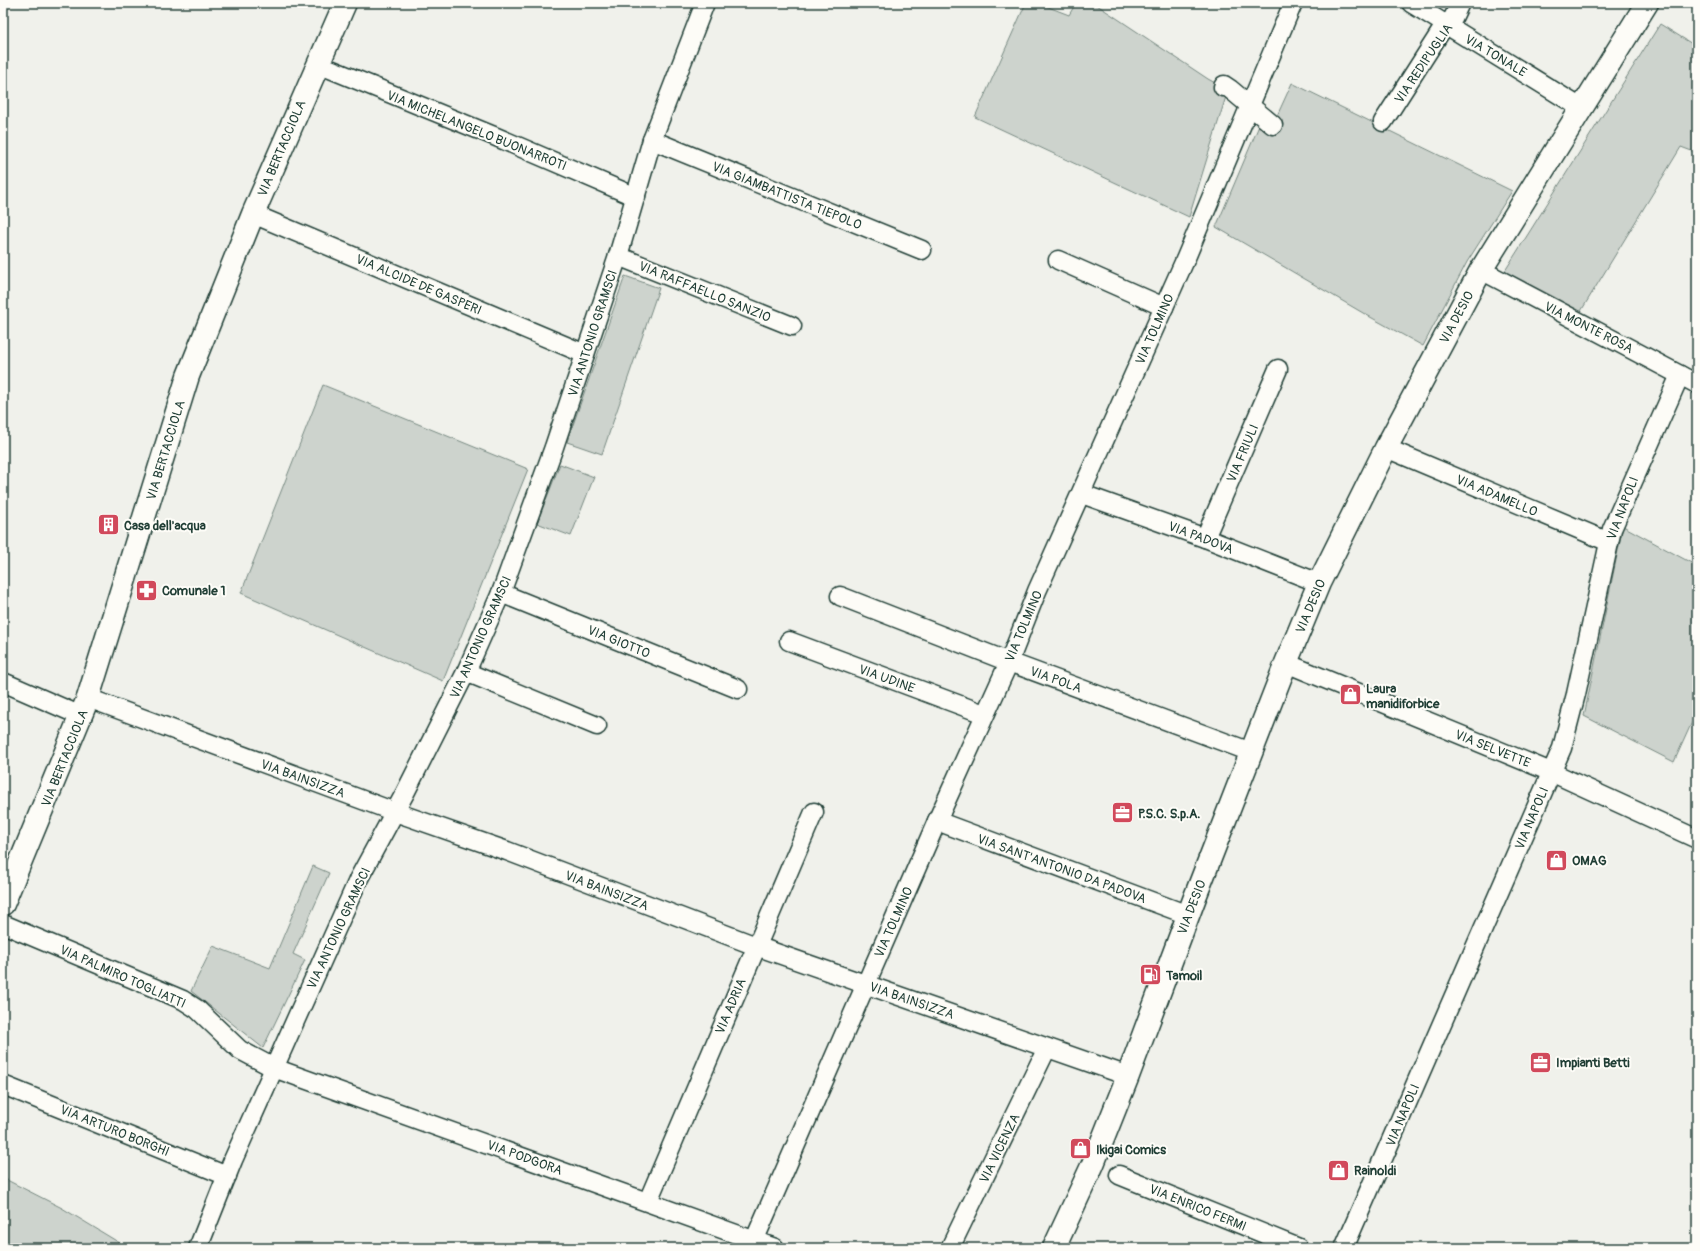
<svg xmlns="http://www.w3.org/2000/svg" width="1700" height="1251" font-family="Pangolin,sans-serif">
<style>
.green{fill:#cdd3cd;stroke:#768880}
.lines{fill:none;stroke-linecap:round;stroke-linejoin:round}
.street-casing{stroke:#1f3d34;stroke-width:21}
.secondary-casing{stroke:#1f3d34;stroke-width:25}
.street{stroke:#fdfcf7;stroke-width:18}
.secondary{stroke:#fdfcf7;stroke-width:22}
.labels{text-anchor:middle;stroke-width:4;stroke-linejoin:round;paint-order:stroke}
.street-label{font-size:13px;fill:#1f3d34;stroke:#fdfcf7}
.poi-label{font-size:13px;font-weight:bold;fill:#1f3d34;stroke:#fdfcf7;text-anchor:start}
</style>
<rect width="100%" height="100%" fill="#f0f1eb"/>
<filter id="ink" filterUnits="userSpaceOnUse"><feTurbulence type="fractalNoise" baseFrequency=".025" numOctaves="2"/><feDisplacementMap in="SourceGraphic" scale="8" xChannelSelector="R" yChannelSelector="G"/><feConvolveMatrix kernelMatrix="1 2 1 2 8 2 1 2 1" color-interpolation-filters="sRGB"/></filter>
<g filter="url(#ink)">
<g class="green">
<path d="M1026,3H1038L1069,15L1076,3H1094L1208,79L1228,90L1189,217L975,117Z"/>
<path d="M1660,24L1697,47V153L1681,147L1578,316L1503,274Z"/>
<path d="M1292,83L1512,191L1467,262L1423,346L1363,313L1216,227L1261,121L1271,129Z"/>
<path d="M625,276L659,288L602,454L567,442Z"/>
<path d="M323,385L528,469L443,681L241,593Z"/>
<path d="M560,464L594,477L571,536L537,523Z"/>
<path d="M1623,526L1697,566V711L1674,762L1584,716Z"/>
<path d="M313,866L329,873L293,954L305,960L263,1048L191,991L213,946L270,968Z"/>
<path d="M3,1178L62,1208L128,1248H7L3,1246Z"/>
</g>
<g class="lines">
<defs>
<g id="street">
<path d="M1411,3L1581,108"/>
<path d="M318,64L494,136L636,197"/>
<path d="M1223,87L1224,85L1230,89L1273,125"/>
<path d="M1383,122L1445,25L1453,18L1460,3"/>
<path d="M652,140L922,250"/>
<path d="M253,214L585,354"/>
<path d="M618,256L792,326"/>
<path d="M1058,260L1164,307"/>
<path d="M1481,270L1697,384"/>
<path d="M1386,448L1609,542"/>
<path d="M1082,494L1205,538L1319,583"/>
<path d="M1205,538L1278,369"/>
<path d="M501,593L738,689"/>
<path d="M840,596L1009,662L1251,752"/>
<path d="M789,641L984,714"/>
<path d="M1286,663L1551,772L1697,839"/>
<path d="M466,672L597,726"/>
<path d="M3,682L81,716"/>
<path d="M88,698L395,812L507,851L756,946L1128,1076"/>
<path d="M937,821L1188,915"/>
<path d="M3,924L183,1000L197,1009L240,1050L274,1068L775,1248"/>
<path d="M3,1085L227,1176"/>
<path d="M1119,1175L1299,1248"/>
<path d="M648,1201L814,812"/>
<path d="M198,1248L233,1160L359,878L405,793L466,672L501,593L554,447L618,256L652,140L705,3"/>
<path d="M751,1248L937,821L1009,662L1037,591L1185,260L1293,3"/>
<path d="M950,1248L1047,1048"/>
<path d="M1344,1248L1562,748L1576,694L1612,529L1680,375"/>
</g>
<g id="secondary">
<path d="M3,904L88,698L188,376L253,214L345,3"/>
<path d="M1054,1248L1093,1164L1128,1076L1195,897L1286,663L1319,583L1386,448L1481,270L1647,3"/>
</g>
</defs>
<use href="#street" class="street-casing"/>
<use href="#secondary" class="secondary-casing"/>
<use href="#street" class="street"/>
<use href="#secondary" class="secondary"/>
</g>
</g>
<defs>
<symbol id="building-square" viewBox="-11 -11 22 22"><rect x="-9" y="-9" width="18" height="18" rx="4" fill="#d1495b" stroke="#fdfcf7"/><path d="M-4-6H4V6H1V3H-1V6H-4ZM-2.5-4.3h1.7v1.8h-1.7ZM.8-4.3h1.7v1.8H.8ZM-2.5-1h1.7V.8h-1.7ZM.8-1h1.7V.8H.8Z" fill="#fff"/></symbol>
<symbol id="pharmacy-square" viewBox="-11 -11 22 22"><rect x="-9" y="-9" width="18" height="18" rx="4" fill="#d1495b" stroke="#fdfcf7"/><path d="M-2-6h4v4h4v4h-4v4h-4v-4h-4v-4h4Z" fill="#fff"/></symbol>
<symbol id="shop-square" viewBox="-11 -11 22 22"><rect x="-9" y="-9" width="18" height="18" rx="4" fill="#d1495b" stroke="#fdfcf7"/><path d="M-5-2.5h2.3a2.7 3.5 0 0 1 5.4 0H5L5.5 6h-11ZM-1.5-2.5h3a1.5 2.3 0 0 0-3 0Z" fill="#fff"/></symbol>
<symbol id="office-square" viewBox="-11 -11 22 22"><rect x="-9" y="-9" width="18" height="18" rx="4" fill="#d1495b" stroke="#fdfcf7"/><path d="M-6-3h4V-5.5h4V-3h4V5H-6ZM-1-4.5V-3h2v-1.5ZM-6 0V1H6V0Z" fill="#fff"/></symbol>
<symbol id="fuel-square" viewBox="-11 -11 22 22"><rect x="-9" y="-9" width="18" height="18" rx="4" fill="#d1495b" stroke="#fdfcf7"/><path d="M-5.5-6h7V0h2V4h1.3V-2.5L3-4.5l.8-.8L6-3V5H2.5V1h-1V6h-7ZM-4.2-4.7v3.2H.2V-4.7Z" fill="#fff"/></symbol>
</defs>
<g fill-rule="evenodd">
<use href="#building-square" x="96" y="512" width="25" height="25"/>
<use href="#pharmacy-square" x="134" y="578" width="25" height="25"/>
<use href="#shop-square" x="1338" y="682" width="25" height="25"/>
<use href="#office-square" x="1110" y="800" width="25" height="25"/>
<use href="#shop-square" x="1544" y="848" width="25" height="25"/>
<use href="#fuel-square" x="1138" y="962" width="25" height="25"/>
<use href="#office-square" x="1528" y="1050" width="25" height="25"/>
<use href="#shop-square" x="1068" y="1136" width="25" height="25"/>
<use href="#shop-square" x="1326" y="1158" width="25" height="25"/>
</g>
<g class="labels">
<g class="street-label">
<text transform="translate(1496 55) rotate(31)" y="5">VIA TONALE</text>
<text transform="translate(1423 63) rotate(-56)" y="5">VIA REDIPUGLIA</text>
<text transform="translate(477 130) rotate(22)" y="5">VIA MICHELANGELO BUONARROTI</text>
<text transform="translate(281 148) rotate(-67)" y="5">VIA BERTACCIOLA</text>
<text transform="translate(787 195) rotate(22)" y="5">VIA GIAMBATTISTA TIEPOLO</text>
<text transform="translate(419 284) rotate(23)" y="5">VIA ALCIDE DE GASPERI</text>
<text transform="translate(705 291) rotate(22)" y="5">VIA RAFFAELLO SANZIO</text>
<text transform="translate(1456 317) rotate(-62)" y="5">VIA DESIO</text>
<text transform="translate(1589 327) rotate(27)" y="5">VIA MONTE ROSA</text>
<text transform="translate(1154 329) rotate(-66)" y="5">VIA TOLMINO</text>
<text transform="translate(592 333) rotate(-72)" y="5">VIA ANTONIO GRAMSCI</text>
<text transform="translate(165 450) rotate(-73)" y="5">VIA BERTACCIOLA</text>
<text transform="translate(1242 453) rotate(-67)" y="5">VIA FRIULI</text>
<text transform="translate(1497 495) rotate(23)" y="5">VIA ADAMELLO</text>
<text transform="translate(1622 508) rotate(-69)" y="5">VIA NAPOLI</text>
<text transform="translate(1201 537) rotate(21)" y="5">VIA PADOVA</text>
<text transform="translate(1310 606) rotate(-67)" y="5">VIA DESIO</text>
<text transform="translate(1023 626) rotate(-67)" y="5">VIA TOLMINO</text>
<text transform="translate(480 637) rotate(-66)" y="5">VIA ANTONIO GRAMSCI</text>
<text transform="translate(619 641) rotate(22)" y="5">VIA GIOTTO</text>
<text transform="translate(887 678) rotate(20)" y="5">VIA UDINE</text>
<text transform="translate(1056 679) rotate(20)" y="5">VIA POLA</text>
<text transform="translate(1493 748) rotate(22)" y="5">VIA SELVETTE</text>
<text transform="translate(64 758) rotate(-68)" y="5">VIA BERTACCIOLA</text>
<text transform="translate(303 778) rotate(20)" y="5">VIA BAINSIZZA</text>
<text transform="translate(1531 818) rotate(-67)" y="5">VIA NAPOLI</text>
<text transform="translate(1062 868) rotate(20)" y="5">VIA SANT'ANTONIO DA PADOVA</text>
<text transform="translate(607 890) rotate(21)" y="5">VIA BAINSIZZA</text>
<text transform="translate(1191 907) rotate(-69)" y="5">VIA DESIO</text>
<text transform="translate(893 922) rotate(-66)" y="5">VIA TOLMINO</text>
<text transform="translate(338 928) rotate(-65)" y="5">VIA ANTONIO GRAMSCI</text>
<text transform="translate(123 976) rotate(24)" y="5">VIA PALMIRO TOGLIATTI</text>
<text transform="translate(912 1000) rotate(19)" y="5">VIA BAINSIZZA</text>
<text transform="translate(730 1006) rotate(-67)" y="5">VIA ADRIA</text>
<text transform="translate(1402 1115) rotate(-67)" y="5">VIA NAPOLI</text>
<text transform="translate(115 1130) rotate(22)" y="5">VIA ARTURO BORGHI</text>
<text transform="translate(999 1148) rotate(-64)" y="5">VIA VICENZA</text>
<text transform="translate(525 1157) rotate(20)" y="5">VIA PODGORA</text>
<text transform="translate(1198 1207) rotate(22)" y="5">VIA ENRICO FERMI</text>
</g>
<g class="poi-label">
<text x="124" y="530">Casa dell'acqua</text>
<text x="162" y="595">Comunale 1</text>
<text x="1366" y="693">Laura<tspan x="1366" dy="15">manidiforbice</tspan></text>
<text x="1138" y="818">P.S.C. S.p.A.</text>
<text x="1572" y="865">OMAG</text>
<text x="1166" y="980">Tamoil</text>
<text x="1556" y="1067">Impianti Betti</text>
<text x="1096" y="1154">Ikigai Comics</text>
<text x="1354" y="1175">Rainoldi</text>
</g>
</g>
<rect width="1700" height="1251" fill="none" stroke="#fdfcf7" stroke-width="16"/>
<rect x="8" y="8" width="1684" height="1235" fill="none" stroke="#1f3d34" stroke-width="1.5" filter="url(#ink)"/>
</svg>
